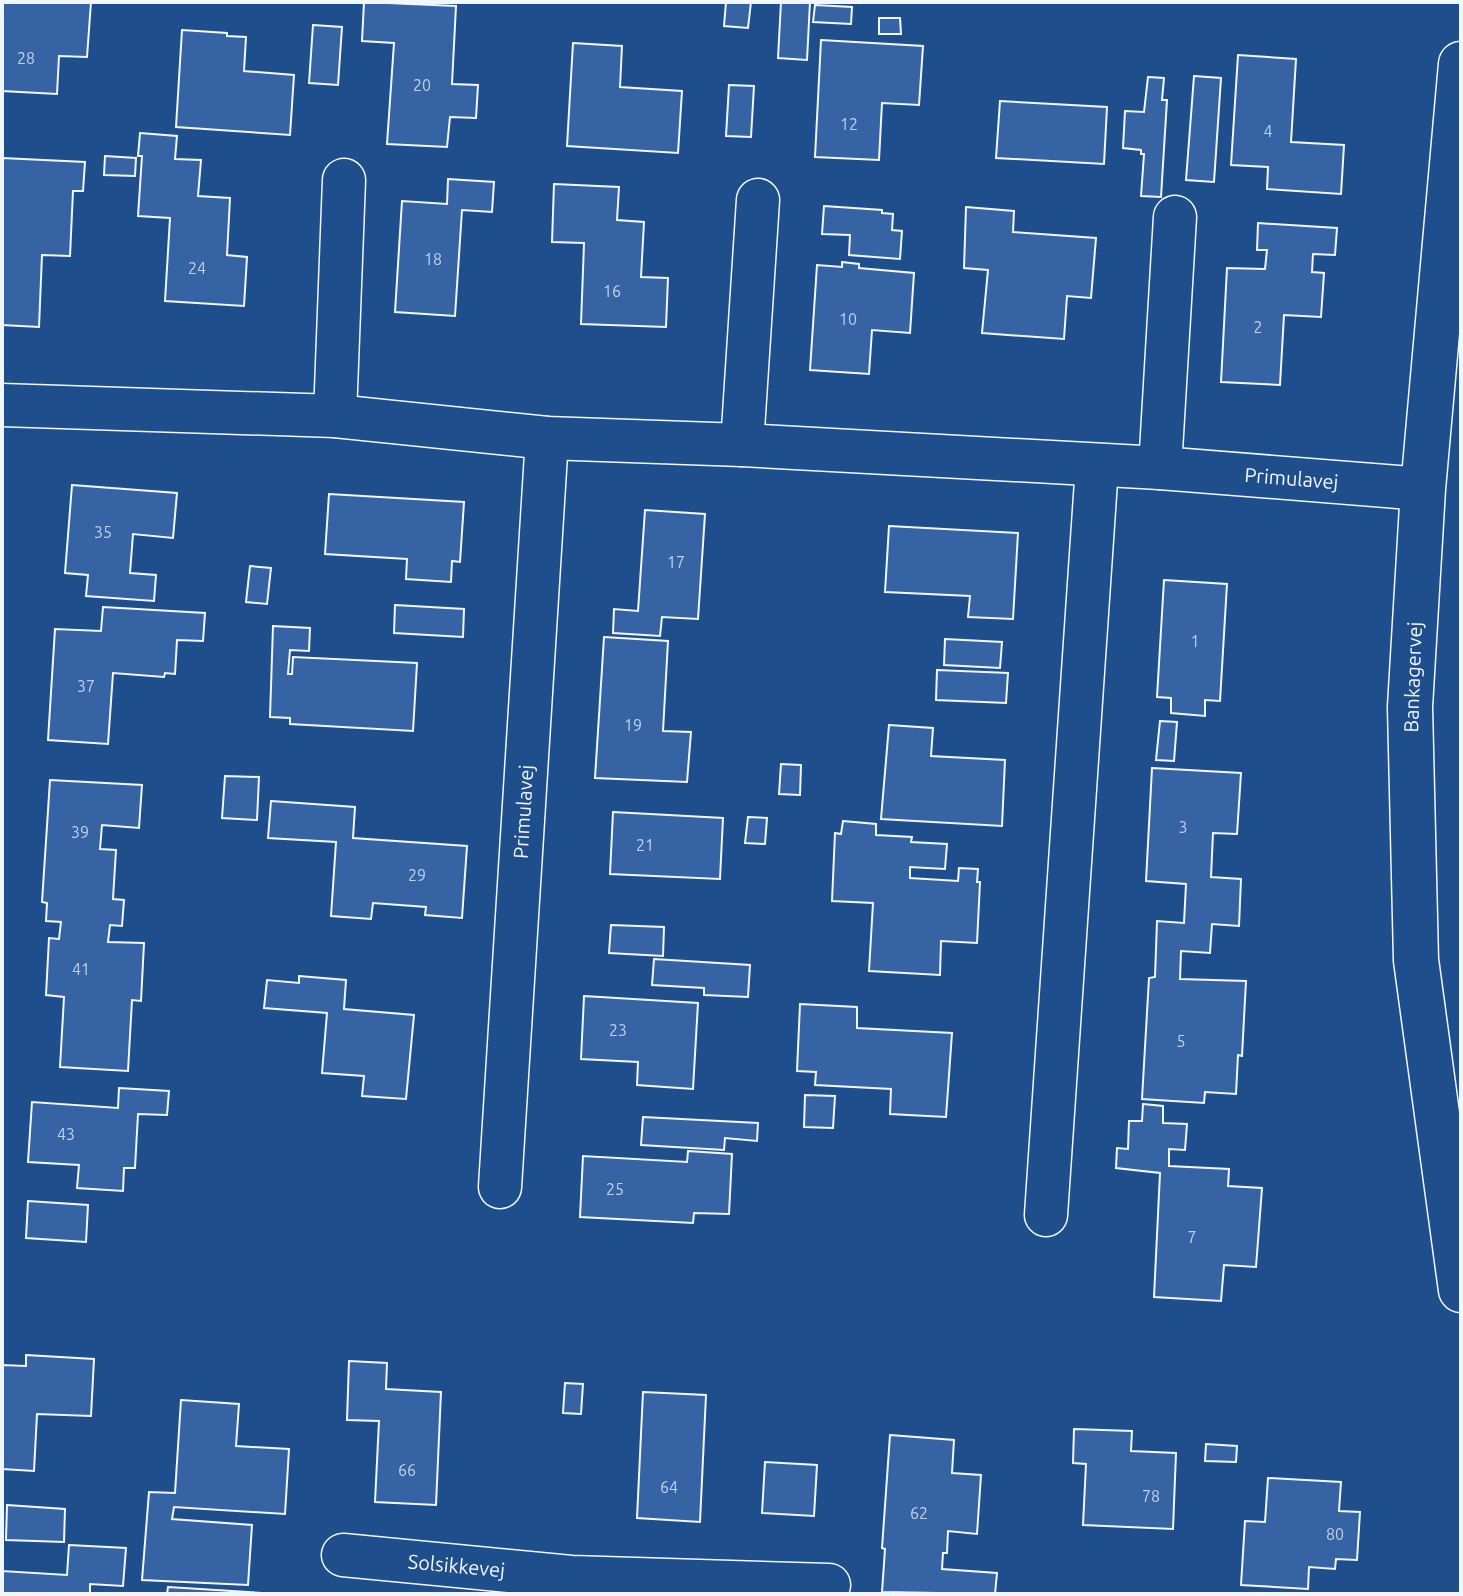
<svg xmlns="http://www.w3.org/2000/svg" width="1463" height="1596" font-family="Ubuntu,sans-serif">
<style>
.building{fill:#3563a3;stroke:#f2f6ff;stroke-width:2}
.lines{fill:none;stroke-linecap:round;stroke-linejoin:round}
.minor-casing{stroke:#f2f6ff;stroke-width:45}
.tertiary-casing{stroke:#f2f6ff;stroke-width:47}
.minor{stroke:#1f4e8c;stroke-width:42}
.tertiary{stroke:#1f4e8c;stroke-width:44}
.labels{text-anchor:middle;stroke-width:6;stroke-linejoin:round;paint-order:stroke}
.number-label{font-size:16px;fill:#c3d1e8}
.street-label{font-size:20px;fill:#f2f6ff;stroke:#1f4e8c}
</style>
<rect width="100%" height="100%" fill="#1f4e8c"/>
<g class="building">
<path d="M2,2H91L87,57L59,56L57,94L2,91Z"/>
<path d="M364,2L456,6L452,84L478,85L476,118L450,117L447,147L387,144L394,43L362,41Z"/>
<path d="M726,2H751L748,28L724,26Z"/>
<path d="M781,2H810L807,60L778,58Z"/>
<path d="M815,5L852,7L851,24L813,22Z"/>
<path d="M879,18H900L901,34H879Z"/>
<path d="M313,25L342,27L338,85L309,83Z"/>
<path d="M182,30L227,33V36L246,37L244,71L294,75L290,135L176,127Z"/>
<path d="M821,40L923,46L919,105L882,103L879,160L815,157Z"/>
<path d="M573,43L622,46L620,87L682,91L678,153L567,146Z"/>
<path d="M1238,55L1296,59L1291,142L1344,145L1341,194L1267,189L1268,167L1231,165Z"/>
<path d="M1194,76L1221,78L1214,182L1186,180Z"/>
<path d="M1148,77L1164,78L1162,100H1167L1161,197L1141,196L1144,154H1141V150L1123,148L1125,111L1144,112Z"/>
<path d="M729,85L754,86L751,137L726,136Z"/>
<path d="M1000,101L1107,107L1104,164L996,158Z"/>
<path d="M140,133L177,136L175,159L201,160L198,196L230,198L227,255L247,257L244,306L165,301L170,218L138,216L142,156H138Z"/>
<path d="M105,156L136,158L135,176L104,175Z"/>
<path d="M2,158L85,162L83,191H73L70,256L42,255L39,327L2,325Z"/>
<path d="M448,179L494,182L492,212L462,210L455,316L395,312L402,201L447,204Z"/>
<path d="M554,184L619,187L617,220L644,222L641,277L668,278L666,327L581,324L584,243L552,242Z"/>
<path d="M824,206L882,210V213L893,214L892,230L902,231L900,259L849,255L850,235L822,234Z"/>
<path d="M966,207L1014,211L1013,232L1096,238L1091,298L1067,296L1064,339L982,333L988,270L964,268Z"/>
<path d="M1258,223L1337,228L1335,255L1313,254L1312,272L1324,273L1321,317L1284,315L1280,385L1221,382L1227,268L1265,269L1267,250H1257Z"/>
<path d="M842,262L859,264V268L914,273L910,333L872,330L869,374L810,370L817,265L842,267Z"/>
<path d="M72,485L177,493L173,538L133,534L130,573L156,575L154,601L86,596L88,575L65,573Z"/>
<path d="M329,494L464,502L460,562L452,561L451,582L406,579L407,559L325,554Z"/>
<path d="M645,510L705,514L698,619L662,617L660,636L613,633L614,609L638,611Z"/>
<path d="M889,526L1018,533L1013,619L968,617L970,596L885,592Z"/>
<path d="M250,566L271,568L267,604L246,602Z"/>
<path d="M1164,580L1227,584L1220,701L1205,700V716L1171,713V698L1157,697Z"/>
<path d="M395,605L464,609L463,637L394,633Z"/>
<path d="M103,607L205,613L203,641L177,640L175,674L165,673L164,677L113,673L108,744L48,740L55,629L101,631Z"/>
<path d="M273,626L310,628L309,651L290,650L288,674H292L293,657L417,663L413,731L290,724V718L270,717Z"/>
<path d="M604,637L668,641L663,731L691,732L687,782L595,778Z"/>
<path d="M945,639L1002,642L1000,668L944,665Z"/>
<path d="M937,670L1008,673L1006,703L936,700Z"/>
<path d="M1160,721L1177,722L1174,761L1156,760Z"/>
<path d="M889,725L933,728L931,756L1005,760L1002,826L881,819Z"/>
<path d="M781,764L801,765L800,795L779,794Z"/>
<path d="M1152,768L1241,773L1237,834L1213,833L1211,877L1241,879L1239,926L1212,924L1210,953L1181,951L1180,979L1246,981L1242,1056L1238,1055L1236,1094L1205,1092L1204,1103L1142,1099L1149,978L1155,977L1157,921L1184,923L1186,884L1146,881Z"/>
<path d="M225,776L259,777L257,820L222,818Z"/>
<path d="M50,780L142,785L139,828L102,825L100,849L116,850L113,899L124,900L122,926L110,925L108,942L144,943L141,1001L132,1000L128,1071L60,1067L64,997L46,995L49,938L59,939L61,922L46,921L47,903L42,902Z"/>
<path d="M271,801L355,807L353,838L467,846L462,918L425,915L426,907L373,903L371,919L331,916L336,842L268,838Z"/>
<path d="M613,812L723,818L720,879L610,874Z"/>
<path d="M748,817L767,818L765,844L745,843Z"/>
<path d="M843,821L876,824V835L912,837L911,842L947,844L945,869L910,867V878L958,881L959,868L978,869L977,882H980L977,943L941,941L940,975L869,971L873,903L832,901L835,833L841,834Z"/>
<path d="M611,925L664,927L663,956L609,953Z"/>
<path d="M654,959L750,965L748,997L704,995V988L652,985Z"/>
<path d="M299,976L346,980L344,1009L414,1015L406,1099L362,1096L364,1076L322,1073L327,1013L264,1008L267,980L299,983Z"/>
<path d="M584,996L698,1003L693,1089L637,1085L638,1062L581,1059Z"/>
<path d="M800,1004L857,1007V1028L952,1033L946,1117L890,1114L891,1089L815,1085L816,1072L797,1071Z"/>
<path d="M119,1088L169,1091L167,1115L138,1114L135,1168H124L123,1191L77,1188L79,1165L28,1162L32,1102L118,1108Z"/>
<path d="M805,1095L835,1096L833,1128L804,1127Z"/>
<path d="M1143,1104L1163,1106V1123L1187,1124L1185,1150L1169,1149V1166L1229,1169L1228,1186L1262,1188L1256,1267L1224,1265L1221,1301L1154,1297L1160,1173L1116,1168L1117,1148L1128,1149L1129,1121H1142Z"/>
<path d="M643,1117L758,1123L757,1141L725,1138L724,1150L641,1145Z"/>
<path d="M688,1151L732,1154L729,1214L694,1213L693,1223L580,1217L583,1156L687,1162Z"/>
<path d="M28,1201L88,1205L86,1242L26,1238Z"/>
<path d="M26,1355L94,1359L91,1416L37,1414L34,1471L2,1469V1365L26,1366Z"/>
<path d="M349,1361L387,1363L386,1389L441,1392L436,1505L375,1502L379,1421L347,1420Z"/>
<path d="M565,1383L583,1384L581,1414L563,1413Z"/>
<path d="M643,1392L706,1395L700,1522L637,1518Z"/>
<path d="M181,1400L239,1404L236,1446L289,1449L285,1514L174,1507L172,1519L252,1525L248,1585L142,1580L149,1492L175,1493Z"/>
<path d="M1074,1429L1132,1431L1131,1451L1176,1453L1173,1529L1083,1525L1086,1464L1073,1463Z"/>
<path d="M890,1435L954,1440L952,1473L981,1475L977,1534L948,1531L947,1553H943L942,1569L997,1573L995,1594L882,1592L885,1549L882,1548Z"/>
<path d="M1206,1444L1237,1446L1236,1462L1205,1461Z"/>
<path d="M765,1462L817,1465L814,1516L762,1513Z"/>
<path d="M1268,1478L1341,1482L1339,1511L1360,1512L1357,1560L1336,1559L1335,1569L1309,1567L1308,1589L1241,1585L1245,1521L1265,1522Z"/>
<path d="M7,1505L65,1509L64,1542L6,1540Z"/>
<path d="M69,1545L126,1548L123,1586L90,1584V1594H2V1571L67,1575Z"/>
<path d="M168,1587L278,1594H167Z"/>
</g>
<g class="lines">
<defs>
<g id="minor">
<path id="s1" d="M2,405L335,416L547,438L742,445L1160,468L1423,489"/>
<path d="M335,416L344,180"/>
<path d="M742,445L758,200"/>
<path d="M1160,468L1175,217"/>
<path id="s2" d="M500,1187L547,438"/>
<path d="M1046,1215L1097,466"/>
<path id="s3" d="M343,1555L571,1577L829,1585"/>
</g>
<path id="tertiary" d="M1461,64L1423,489L1410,707L1416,960L1461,1290"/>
</defs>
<use href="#minor" class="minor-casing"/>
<use href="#tertiary" class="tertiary-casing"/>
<use href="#minor" class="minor"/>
<use href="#tertiary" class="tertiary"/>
</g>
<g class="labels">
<g class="number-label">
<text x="26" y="64">28</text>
<text x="422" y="91">20</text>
<text x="849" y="130">12</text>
<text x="1268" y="137">4</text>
<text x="433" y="265">18</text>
<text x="197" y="274">24</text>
<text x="612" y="297">16</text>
<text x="848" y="325">10</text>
<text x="1258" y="333">2</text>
<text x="103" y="538">35</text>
<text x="676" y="568">17</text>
<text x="1195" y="647">1</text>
<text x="86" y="692">37</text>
<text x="633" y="731">19</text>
<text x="1183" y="833">3</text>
<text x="80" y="838">39</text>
<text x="645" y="851">21</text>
<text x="417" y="881">29</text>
<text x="81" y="975">41</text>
<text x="618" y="1036">23</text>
<text x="1181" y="1047">5</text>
<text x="66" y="1140">43</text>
<text x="615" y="1195">25</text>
<text x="1192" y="1243">7</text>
<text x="407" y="1476">66</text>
<text x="669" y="1493">64</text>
<text x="1151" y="1502">78</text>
<text x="919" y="1519">62</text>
<text x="1335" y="1540">80</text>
</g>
<g class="street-label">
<text dy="7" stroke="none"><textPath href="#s1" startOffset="1292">Primulavej</textPath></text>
<text transform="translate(1413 677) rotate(-88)" y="7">Bankagervej</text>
<text dy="7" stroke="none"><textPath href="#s2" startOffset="376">Primulavej</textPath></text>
<text dy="7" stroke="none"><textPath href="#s3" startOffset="114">Solsikkevej</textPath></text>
</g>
</g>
<rect width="1463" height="1596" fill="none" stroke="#f2f6ff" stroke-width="8"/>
</svg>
